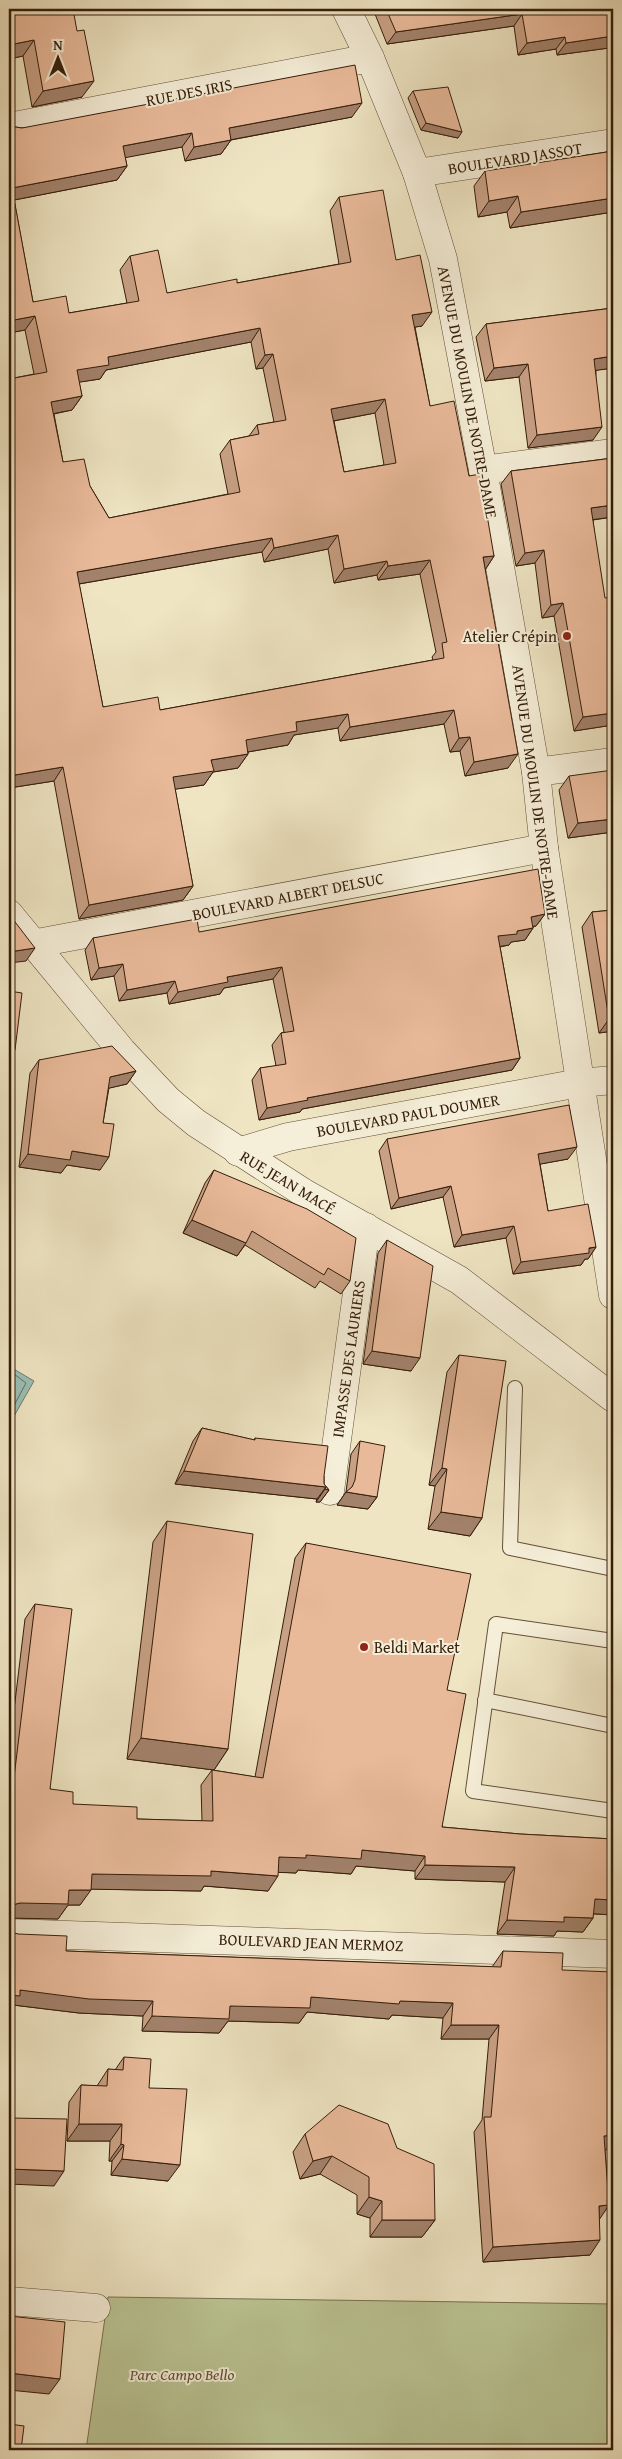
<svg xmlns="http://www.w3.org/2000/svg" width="622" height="2459" font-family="'Gentium Book Plus',serif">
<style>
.green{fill:#bac493;stroke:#78704e}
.water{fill:#9abfb5;stroke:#727e71}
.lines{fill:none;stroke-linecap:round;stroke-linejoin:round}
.shore{stroke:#686e60;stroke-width:1}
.service-casing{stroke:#644f38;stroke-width:16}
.minor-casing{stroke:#644f38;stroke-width:29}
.service{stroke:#f5eed8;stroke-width:14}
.minor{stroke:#f5eed8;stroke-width:28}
.wall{fill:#c8a084;stroke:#351d0a;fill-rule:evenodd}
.shaded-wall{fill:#a3826c;stroke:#351d0a}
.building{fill:#e9ba9a;stroke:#351d0a;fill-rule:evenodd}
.poi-dot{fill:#8f2418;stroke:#f5eed8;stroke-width:2}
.labels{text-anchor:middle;stroke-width:4;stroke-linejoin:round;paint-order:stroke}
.street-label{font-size:16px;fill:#351d0a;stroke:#f5eed8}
.poi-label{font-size:16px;fill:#351d0a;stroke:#f5eed8;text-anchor:end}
.park-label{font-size:16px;font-style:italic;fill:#5d4f33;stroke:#f5eed8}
</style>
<rect width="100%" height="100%" fill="#efe5c3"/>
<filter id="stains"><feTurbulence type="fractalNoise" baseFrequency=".004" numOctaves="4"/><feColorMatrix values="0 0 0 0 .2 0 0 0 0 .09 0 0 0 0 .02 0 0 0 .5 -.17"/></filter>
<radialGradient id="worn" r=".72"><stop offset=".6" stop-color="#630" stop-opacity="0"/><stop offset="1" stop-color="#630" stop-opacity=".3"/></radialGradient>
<path class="green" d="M108,2297L613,2304V2450H86Z"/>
<path class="water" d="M12,1368L34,1381L9,1425V1373Z"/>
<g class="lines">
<path class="shore" d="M9,1374H14L26,1383L9,1415"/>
<defs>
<g id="service">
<path d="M515,1388L510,1548L613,1569"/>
<path d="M613,1641L496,1624L473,1791L613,1811"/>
<path d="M485,1700L613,1726"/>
</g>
<g id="minor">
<path d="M346,9L370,58L417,173L443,259L483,470L536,772L544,848L613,1295"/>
<path d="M9,127L370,58"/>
<path d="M417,173L613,143"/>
<path d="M483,470L613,453"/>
<path d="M536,772L613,762"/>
<path d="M9,914L122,1051L168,1100L196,1123L304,1193L459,1280L613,1398"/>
<path d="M32,944L544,848"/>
<path d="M238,1152L288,1137L579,1083L613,1080"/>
<path d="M330,1491L366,1227"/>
<path d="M9,1933L613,1954"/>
<path d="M9,2301L96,2308"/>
</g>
</defs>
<use href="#service" class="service-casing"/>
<use href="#minor" class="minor-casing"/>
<use href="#service" class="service"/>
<use href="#minor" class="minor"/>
</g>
<g class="wall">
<path d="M9,9L82,97L32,107L23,56L9,59Z"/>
<path d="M373,9H613V41L609,48L557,55L556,49L518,55L514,26L387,44Z"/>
<path d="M413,91L458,138L421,130L408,98Z"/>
<path d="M352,117L231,140L221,154L185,161L182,147L125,157L127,166L117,180L14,200L33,302L69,313L127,303L120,270L130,256L167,293L237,283L339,264L330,211L339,197L396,260L422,326L415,327L430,406L469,476L494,556L485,570L508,768L465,776L460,751L450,752L444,724L340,741L338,728L294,735L288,745L248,752V754L238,768L213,772L204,785L175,789L193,886L183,900L79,919L54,781L9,788V379L34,374L25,330L9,333V126L22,128ZM251,342L256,369L263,368L274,422L257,425L249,436L230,440L220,454L228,494L109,518L90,486L63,462L54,414L72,410L82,396L79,382L100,379L106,370ZM375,413L384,465L344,472L334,421ZM328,549L334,583L377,575L378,580L420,574L436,652L432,657L433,660L160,710L103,707L79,584L262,552L264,562Z"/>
<path d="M613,151V212L510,228L507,212L478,217L474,186L485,171Z"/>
<path d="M613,308V368L596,370L593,440L528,448L519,377L485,381L476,337L486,324Z"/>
<path d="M613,458V517L593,520L613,725L574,731L554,616L542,618L535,563L516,566L501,484L511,471Z"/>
<path d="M569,776L613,832L568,838L559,790Z"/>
<path d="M613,910V1031L599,1033L582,927L592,912Z"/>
<path d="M545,914L536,926L533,927V928L525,940L511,942L509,945L500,947L520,1058L512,1070L302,1109L300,1112L259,1120L252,1080L260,1068L276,1066L272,1045L281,1033L284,1032L273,979L224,988L220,994L169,1004L167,993L119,1001L114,976L91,980L85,950L93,938Z"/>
<path d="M39,1060L136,1071L127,1084L109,1088L103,1123L100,1170L67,1165L61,1173L19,1167L30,1073Z"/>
<path d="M387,1139L568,1159L540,1164L548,1211L596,1247L588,1259H585L581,1265L513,1274L506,1238L454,1247L443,1197L391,1209L379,1151Z"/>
<path d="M214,1170L350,1281L341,1294L320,1281L315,1288L245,1245L237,1256L183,1233L205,1183Z"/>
<path d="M387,1240L411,1371L363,1364L378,1253Z"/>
<path d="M459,1355L482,1518L470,1536L428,1529L435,1486L429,1485L447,1372Z"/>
<path d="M202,1428L254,1440L255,1438L324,1476V1484L329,1490L320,1502H316L317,1499L175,1484L193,1441Z"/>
<path d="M360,1441L377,1497L368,1509L337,1505L346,1492L351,1454Z"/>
<path d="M167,1521L228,1749L214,1770L127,1759L153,1542Z"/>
<path d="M306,1543L447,1690L442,1827L520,1834L613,1839V1915L593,1914V1918L583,1932L557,1931L554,1936L497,1934L505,1882L415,1879V1871L356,1866L351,1874L298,1870L296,1873L278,1872L268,1891L204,1886L201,1891L91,1889L80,1905H68L58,1919L9,1918V1751L25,1619L35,1604L50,1789L73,1804L137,1819L202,1821L201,1785L212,1770L255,1777L295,1558Z"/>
<path d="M11,1932L66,1951L492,1967L503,1951L562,1970L605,2150L609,2205L599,2219L590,2255L483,2262L474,2132L482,2120L489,2039H441L443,2018L392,2015L389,2019L307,2012L299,2023L228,2021L219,2033L142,2031L143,2016L79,2013L13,2005L9,2010Z"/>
<path d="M124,2057L149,2088L168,2181L111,2175L112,2161H109L110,2141H67L69,2102L81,2085L97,2086L108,2069L115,2070Z"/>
<path d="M305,2134L397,2148L435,2220L422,2237H370V2218L357,2214V2195L320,2174L300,2179L293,2152Z"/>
</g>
<g class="shaded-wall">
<path d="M522,14L514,26L387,44L396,32Z"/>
<path d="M613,36V41L609,48L557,55L566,43Z"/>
<path d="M565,37L556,49L518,55L527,43Z"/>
<path d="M34,40L23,56L9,59V45Z"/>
<path d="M94,81L82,97L32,107L43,91Z"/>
<path d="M362,103L352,117L219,142L229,128Z"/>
<path d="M426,123L462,132L458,138L421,130Z"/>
<path d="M192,133L182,147L113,160L123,146Z"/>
<path d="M231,140L221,154L185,161L194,147Z"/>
<path d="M127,166L117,180L9,201L12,188Z"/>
<path d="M518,196L507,212L478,217L489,201Z"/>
<path d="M613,198V212L510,228L521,212Z"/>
<path d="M432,312L422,326L403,329L412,315Z"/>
<path d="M35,316L25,330L9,333V321Z"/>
<path d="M260,328L251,342L106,370L100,379L67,384L77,370L108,357Z"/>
<path d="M273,354L263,368L256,369L265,355Z"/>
<path d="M613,356V368L585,372L594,359Z"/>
<path d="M528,364L519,377L485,381L494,368Z"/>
<path d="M82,396L72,410L41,416L51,402Z"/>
<path d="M385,399L375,413L322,423L331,409Z"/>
<path d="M602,427L593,440L528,448L537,435Z"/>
<path d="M613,505V517L582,521L591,508Z"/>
<path d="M338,535L328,549L264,562L274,548Z"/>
<path d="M272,538L262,552L67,586L77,572Z"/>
<path d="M544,550L535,563L516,566L525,553Z"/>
<path d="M494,556L485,570L483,557Z"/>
<path d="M430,560L420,574L378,580L388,566Z"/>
<path d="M387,561L377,575L334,583L344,569Z"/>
<path d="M563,603L554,616L542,618L551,605Z"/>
<path d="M454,710L444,724L340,741L350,727Z"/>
<path d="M613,713V725L574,731L583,717Z"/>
<path d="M348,714L338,728L294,735L288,745L236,754L246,740L296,722Z"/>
<path d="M470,737L460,751L450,752L459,738Z"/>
<path d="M248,754L238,768L213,772L204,785L163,791L173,777L211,760Z"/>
<path d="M518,754L508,768L465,776L474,762Z"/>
<path d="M63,767L54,781L9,788V776Z"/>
<path d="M613,819V832L568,838L578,823Z"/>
<path d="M193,886L183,900L79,919L89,905Z"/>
<path d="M545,914L536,926L522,928L531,917Z"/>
<path d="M533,928L525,940L511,942L509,945L490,948L498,936L517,931Z"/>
<path d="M35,948L26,961L9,963V952Z"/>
<path d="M123,964L114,976L91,980L99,968Z"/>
<path d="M282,967L273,979L224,988L220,994L169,1004L178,992L227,977Z"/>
<path d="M175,981L167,993L119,1001L127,990Z"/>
<path d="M613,1018V1031L599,1033L609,1019Z"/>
<path d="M9,1050H15L9,1059Z"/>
<path d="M520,1058L512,1070L302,1109L300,1112L259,1120L267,1108L307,1098Z"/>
<path d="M136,1071L127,1084L101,1090L110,1077Z"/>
<path d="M577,1147L568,1159L530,1166L538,1154Z"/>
<path d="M72,1151L109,1157L100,1170L67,1165L61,1173L19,1167L28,1154Z"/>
<path d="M451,1186L443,1197L391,1209L399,1198Z"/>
<path d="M192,1220L246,1243L237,1256L183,1233Z"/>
<path d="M514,1226L506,1238L454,1247L462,1235Z"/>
<path d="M596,1247L588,1259H585L581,1265L513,1274L521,1262Z"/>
<path d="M372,1351L420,1358L411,1371L363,1364Z"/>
<path d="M442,1468L447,1469L435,1486L429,1485Z"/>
<path d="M184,1471L326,1487L317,1499L175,1484Z"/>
<path d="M325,1489L329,1490L320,1502H316Z"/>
<path d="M346,1492L377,1497L368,1509L337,1505Z"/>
<path d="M441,1512L482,1518L470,1536L428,1529Z"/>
<path d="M141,1738L228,1749L214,1770L127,1759Z"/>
<path d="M362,1850L425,1856L415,1871L356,1866L351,1874L298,1870L296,1873L269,1872L279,1857Z"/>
<path d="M425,1865L515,1867L505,1882L415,1879Z"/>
<path d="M211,1871L278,1876L268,1891L204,1886L201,1891L82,1889L92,1874Z"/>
<path d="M69,1890H91L80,1905H68L58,1919L9,1918V1908L12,1905Z"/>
<path d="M595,1899L613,1900V1915L584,1913Z"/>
<path d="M564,1917L593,1918L583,1932L557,1931L554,1936L497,1934L507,1920Z"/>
<path d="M20,1990L153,2001L143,2016L79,2013L13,2005L9,2010V1995Z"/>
<path d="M311,1997L453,2003L443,2018L392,2015L389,2019L307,2012L299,2023L228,2021L219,2033L142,2031L152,2016L230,2006Z"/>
<path d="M451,2025H499L489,2039H441Z"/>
<path d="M79,2124H122L110,2141H67Z"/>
<path d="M613,2135V2149L593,2151L604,2136Z"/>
<path d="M121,2144L124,2145L112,2161H109Z"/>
<path d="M332,2156L320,2174L300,2179L313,2161Z"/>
<path d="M122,2159L180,2165L168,2181L111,2175Z"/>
<path d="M9,2169L64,2171L54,2186L9,2184Z"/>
<path d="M369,2197L382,2201L370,2218L357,2214Z"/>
<path d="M609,2205L599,2220V2206Z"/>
<path d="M382,2220H435L422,2237H370Z"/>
<path d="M600,2240L590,2255L483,2262L493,2247Z"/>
<path d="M9,2373L60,2379L49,2394L9,2390Z"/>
</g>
<g class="building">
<path d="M9,9H73L77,31L84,30L94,81L43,91L34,40L9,45Z"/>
<path d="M386,9H613V36L566,43L565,37L527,43L522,14L396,32Z"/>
<path d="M355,65L362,103L229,128L231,140L194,147L192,133L123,146L127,166L12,188L33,302L66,296L69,313L139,301L130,256L158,250L167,293L237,279V283L351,262L339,197L383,190L396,260L420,255L432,312L412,315L430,406L454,401L469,476L480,474L494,556L483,557L518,754L474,762L470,737L459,738L454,710L350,727L348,714L296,722L297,731L246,740L248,754L211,760L214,771L173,777L193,886L89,905L63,767L9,776V379L47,372L35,316L9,321V126L22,128ZM260,328L265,355L273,354L286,420L257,425L259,434L230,440L240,492L109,518L90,486L84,459L63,462L51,402L82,396L77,370L109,365L108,357ZM385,399L396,463L344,472L331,409ZM338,535L344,569L387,561L388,566L430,560L447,642L442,643L444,658L160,710L158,697L103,707L77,572L272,538L274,548Z"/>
<path d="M448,87L462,132L426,123L413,91Z"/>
<path d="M613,151V198L521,212L518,196L489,201L485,171Z"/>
<path d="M613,308V356L594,359L602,427L537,435L528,364L494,368L486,324Z"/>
<path d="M613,458V505L591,508L605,598L613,597V713L583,717L563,603L551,605L544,550L525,553L511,471Z"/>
<path d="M613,770V819L578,823L569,776Z"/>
<path d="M538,869L545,914L531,917L533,928L517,931V934L498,936L520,1058L307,1098L308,1100L267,1108L260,1068L286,1064L281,1033L294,1031L282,967L227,977L228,982L178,992L175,981L127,990L123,964L99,968L93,938L197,919L199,932Z"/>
<path d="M613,910V1018L609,1019L592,912Z"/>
<path d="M9,914L35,948L9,952Z"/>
<path d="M9,991L22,993L15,1050H9Z"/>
<path d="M112,1046L136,1071L110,1077L103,1123L114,1124L109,1157L72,1151L70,1160L28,1154L39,1060Z"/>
<path d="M569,1105L577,1147L538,1154L548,1211L588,1204L596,1247L589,1248V1253L521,1262L514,1226L462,1235L451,1186L399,1198L387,1139Z"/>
<path d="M214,1170L307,1209L356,1238L350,1281L328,1268L324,1275L252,1231L246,1243L192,1220Z"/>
<path d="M387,1240L433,1266L420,1358L372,1351Z"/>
<path d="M459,1355L506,1361L482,1518L441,1512L447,1469L442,1468Z"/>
<path d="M202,1428L255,1440V1438L328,1446L324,1476V1484L329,1490L325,1489L326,1487L184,1471Z"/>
<path d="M360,1441L385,1446L377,1497L346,1492L352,1487L355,1480Z"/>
<path d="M167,1521L253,1534L228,1749L141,1738Z"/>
<path d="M306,1543L471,1574L447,1690L466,1694L442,1827L520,1834L613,1839V1900L595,1899L593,1918L564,1917V1922L507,1920L515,1867L425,1865V1856L362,1850L361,1859L306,1855V1858L279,1857L278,1876L211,1871V1876L92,1874L91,1890H69L68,1904L20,1903L12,1905L9,1908V1786H13L35,1604L72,1609L50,1789L73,1792V1804L137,1807V1819L213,1821L212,1770L263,1778Z"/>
<path d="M9,1929L11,1932L18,1934L67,1936L66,1951L501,1967L503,1951L563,1953L562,1970L613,1972V2135L604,2136L609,2205L599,2206L600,2240L493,2247L484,2117H491L499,2025H451L453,2003L400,2001L399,2004L311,1997L310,2008L230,2006L229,2019L152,2016L153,2001L89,1999L20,1990V1996L9,1995Z"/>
<path d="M124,2057L151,2059L149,2088L187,2089L180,2165L122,2159L124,2145L121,2144L122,2124H79L81,2085L107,2086L108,2069L123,2070Z"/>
<path d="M339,2105L388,2124L397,2148L434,2164L435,2220H382V2201L369,2197V2177L332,2156L313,2161L305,2134Z"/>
<path d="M9,2118L67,2119L64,2171L9,2169Z"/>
<path d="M9,2316L65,2322L60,2379L9,2373Z"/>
<path d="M9,2424L24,2426L21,2450H9Z"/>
</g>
<g class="poi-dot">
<circle cx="567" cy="636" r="5"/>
<circle cx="364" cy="1647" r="5"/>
</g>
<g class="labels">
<g class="street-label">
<text transform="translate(189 92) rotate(-11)" y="6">RUE DES IRIS</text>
<text transform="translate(515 158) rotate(-9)" y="6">BOULEVARD JASSOT</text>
<text transform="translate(468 392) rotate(79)" y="6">AVENUE DU MOULIN DE NOTRE-DAME</text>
<text transform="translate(536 792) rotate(82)" y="6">AVENUE DU MOULIN DE NOTRE-DAME</text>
<text transform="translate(288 896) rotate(-11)" y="6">BOULEVARD ALBERT DELSUC</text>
<text transform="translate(408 1115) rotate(-10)" y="6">BOULEVARD PAUL DOUMER</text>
<text transform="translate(288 1182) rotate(31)" y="6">RUE JEAN MACÉ</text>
<text transform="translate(348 1359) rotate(-82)" y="6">IMPASSE DES LAURIERS</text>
<text transform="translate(311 1942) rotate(2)" y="6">BOULEVARD JEAN MERMOZ</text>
</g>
<g class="poi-label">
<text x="557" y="642">Atelier Crépin</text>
<text x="374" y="1653" text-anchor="start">Beldi Market</text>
</g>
<g class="park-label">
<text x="182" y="2380">Parc Campo Bello</text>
</g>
</g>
<rect width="622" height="2459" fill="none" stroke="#efe5c3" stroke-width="30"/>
<rect x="10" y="10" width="602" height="2439" fill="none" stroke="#351d0a" stroke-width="2.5"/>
<rect x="15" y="15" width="592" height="2429" fill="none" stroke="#351d0a"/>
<g transform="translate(58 58)" stroke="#f5eed8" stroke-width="4" paint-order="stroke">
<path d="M0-4L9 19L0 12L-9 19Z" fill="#351d0a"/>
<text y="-8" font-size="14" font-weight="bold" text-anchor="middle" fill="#351d0a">N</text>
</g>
<rect width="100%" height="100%" filter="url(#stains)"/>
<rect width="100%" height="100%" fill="url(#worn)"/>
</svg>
